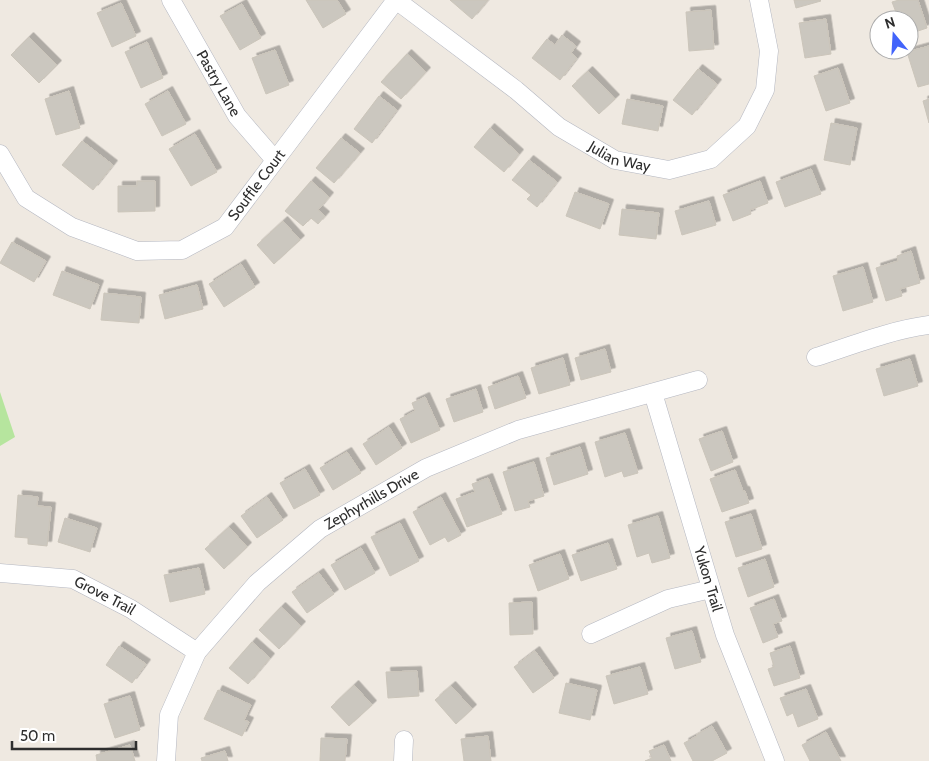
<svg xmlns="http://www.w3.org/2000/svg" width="929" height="761" font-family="Cabin,sans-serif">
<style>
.green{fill:#b6e59e}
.building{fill:#cbc7bf;stroke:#cbc5ba;filter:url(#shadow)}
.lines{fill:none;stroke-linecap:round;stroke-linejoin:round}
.minor-casing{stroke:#b4b7c1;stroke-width:19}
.minor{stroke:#fff;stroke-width:18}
.labels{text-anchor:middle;stroke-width:4;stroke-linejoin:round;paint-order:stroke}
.street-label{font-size:15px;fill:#2e2e2e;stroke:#fff}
</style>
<defs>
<filter id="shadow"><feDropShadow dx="4.5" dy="-4.5" stdDeviation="0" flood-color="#0004"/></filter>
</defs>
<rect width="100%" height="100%" fill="#efe9e1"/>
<path class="green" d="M0,392L15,437L0,446Z"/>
<g class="building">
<path d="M306,0H337L346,14L323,28Z"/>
<path d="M450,0H488L472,19Z"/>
<path d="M794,0H820L821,1L796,8Z"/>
<path d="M899,0H918L927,28L909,34V20H899L892,2Z"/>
<path d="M121,3L136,36L112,47L97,13Z"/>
<path d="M242,4L261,38L240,50L220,16Z"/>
<path d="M711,10L714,49L689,51L686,12Z"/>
<path d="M826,19L831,54L805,58L799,23Z"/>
<path d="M562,35L576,46L571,53L577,58L560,80L532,58L547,39L555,45Z"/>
<path d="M29,37L57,65L39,83L11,55Z"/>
<path d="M147,42L163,78L141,88L125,52Z"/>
<path d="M929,46V84L918,87L907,52Z"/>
<path d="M275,50L289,85L266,94L252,58Z"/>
<path d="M407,54L426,72L401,99L381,82Z"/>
<path d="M838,68L850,103L826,111L814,76Z"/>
<path d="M698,69L717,84L692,115L673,100Z"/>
<path d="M588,71L615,99L599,114L572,86Z"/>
<path d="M69,91L80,128L56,135L45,99Z"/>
<path d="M168,91L186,124L162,136L145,104Z"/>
<path d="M379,96L397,110L372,143L354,129Z"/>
<path d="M627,99L663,106L658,131L622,124Z"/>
<path d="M929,99V123L923,101Z"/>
<path d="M831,123L857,128L850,165L824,160Z"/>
<path d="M490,128L519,154L504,172L474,147Z"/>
<path d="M195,134L217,172L191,186L169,149Z"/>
<path d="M341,138L360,153L334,183L316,168Z"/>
<path d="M82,141L113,165L93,190L62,165Z"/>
<path d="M529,160L557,182L537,207L527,199L531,195L512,180Z"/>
<path d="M811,169L821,194L785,207L776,182Z"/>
<path d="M137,181H155V211L118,212V186H137Z"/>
<path d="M311,181L329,197L318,210L325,216L318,224L311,218L303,226L285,211Z"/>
<path d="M760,181L768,203L750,210L751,214L733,221L723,195Z"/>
<path d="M575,192L609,204L600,229L566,216Z"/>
<path d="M709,201L716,225L682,235L675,211Z"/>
<path d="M622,209L659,213L656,239L619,235Z"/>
<path d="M283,221L300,240L274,264L257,245Z"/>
<path d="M12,242L46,261L34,282L0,263Z"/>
<path d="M911,251L920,283L900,289L902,296L886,301L876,268L898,261L897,256Z"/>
<path d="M241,264L255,287L224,307L209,284Z"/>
<path d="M863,267L873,302L843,311L833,276Z"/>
<path d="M62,271L99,285L90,309L53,295Z"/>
<path d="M197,285L203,309L165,319L159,295Z"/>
<path d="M104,293L141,297L139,323L101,320Z"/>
<path d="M605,349L611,372L581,380L575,358Z"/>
<path d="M563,358L570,385L539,394L531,368Z"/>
<path d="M910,359L918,386L884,396L876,369Z"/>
<path d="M518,376L526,398L495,409L488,387Z"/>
<path d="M476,389L483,412L454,422L446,399Z"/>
<path d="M425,397L440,430L411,443L400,419L415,411L412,403Z"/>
<path d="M389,427L402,448L376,465L363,444Z"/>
<path d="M722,431L733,462L711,471L699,439Z"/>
<path d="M625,433L638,473L624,477L622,471L605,477L595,442Z"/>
<path d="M580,447L588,474L554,485L546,458Z"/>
<path d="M347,452L361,473L333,490L320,468Z"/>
<path d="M534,462L544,496L528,501L530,507L515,511L503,472Z"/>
<path d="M305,469L320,495L294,509L280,483Z"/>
<path d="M735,470L743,491H745L749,503L722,512L710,479Z"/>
<path d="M488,478L502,514L467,527L456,499L475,492L472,484Z"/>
<path d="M18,495L38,497L37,506L51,507L47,546L28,544V538L15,537Z"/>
<path d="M267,497L283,520L257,538L241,516Z"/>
<path d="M441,497L461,535L448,542L445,537L430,545L413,512Z"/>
<path d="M751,514L762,549L736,557L725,522Z"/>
<path d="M658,516L670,558L652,563L649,553L637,557L628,525Z"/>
<path d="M65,518L97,528L90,552L58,542Z"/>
<path d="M400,523L419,561L390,576L371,537Z"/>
<path d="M229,527L247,547L224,569L205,549Z"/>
<path d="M608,543L617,569L581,581L572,555Z"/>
<path d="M361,548L375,573L345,590L331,565Z"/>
<path d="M560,554L569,579L538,591L529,565Z"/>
<path d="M765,559L774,587L748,597L738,568Z"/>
<path d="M199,568L205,594L170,602L164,575Z"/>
<path d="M319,573L334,594L307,613L292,592Z"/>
<path d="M774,599L782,621L773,624L778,637L763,643L750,608Z"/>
<path d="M532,602L533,634L510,635L509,603Z"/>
<path d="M281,607L301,626L279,649L259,630Z"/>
<path d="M692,631L701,662L675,669L666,638Z"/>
<path d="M252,642L270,658L248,684L229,668Z"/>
<path d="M119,646L146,664L132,683L106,665Z"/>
<path d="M790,646L800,678L774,686L768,669L774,667L770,653Z"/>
<path d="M535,651L554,678L533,693L514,667Z"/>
<path d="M640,667L648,694L614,704L606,676Z"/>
<path d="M417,671L419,696L388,698L386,672Z"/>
<path d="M566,683L597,690L590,720L559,713Z"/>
<path d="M354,685L372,705L349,726L331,707Z"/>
<path d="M451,686L472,709L456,724L435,700Z"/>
<path d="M806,689L818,719L798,727L793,713L787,716L780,698Z"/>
<path d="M218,690L251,705L244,720L249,722L242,736L204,719Z"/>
<path d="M130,696L140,730L115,738L104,704Z"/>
<path d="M712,726L727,753L712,761H693L684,743L697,736L696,735Z"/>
<path d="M826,732L841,761H810L802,745Z"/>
<path d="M488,736L491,761H464L461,739Z"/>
<path d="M321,738L347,739L345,761H320Z"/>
<path d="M130,745L135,761H97L96,755Z"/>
<path d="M664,745L671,761H645L652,758L649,751Z"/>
<path d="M225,751L228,761H202L201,758Z"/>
</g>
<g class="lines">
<defs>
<g id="minor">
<path id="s1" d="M171,0L237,116L275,160"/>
<path id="s2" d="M396,0L516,90L559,127L615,160L669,170L711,159L747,126L765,90L769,51L759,0"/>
<path id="s3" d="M0,154L26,198L72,227L137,251L182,250L225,227L396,0"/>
<path d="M816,357C853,345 891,330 929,325"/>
<path id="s4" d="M653,393L725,635L775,761"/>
<path id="s5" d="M0,573L73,579L131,609L197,652"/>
<path d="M591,634L668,599L711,589"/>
<path id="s6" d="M166,761L169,715L197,652L257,583L320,529L426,468L518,430L698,380"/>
<path d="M403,761L404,740"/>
</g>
</defs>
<use href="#minor" class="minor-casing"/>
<use href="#minor" class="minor"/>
</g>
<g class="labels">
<g class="street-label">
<text dy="5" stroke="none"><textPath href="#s1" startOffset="96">Pastry Lane</textPath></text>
<text dy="5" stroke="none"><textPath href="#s2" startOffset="275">Julian Way</textPath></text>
<text dy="5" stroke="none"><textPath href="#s3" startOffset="321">Souffle Court</textPath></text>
<text dy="5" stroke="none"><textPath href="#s6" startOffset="349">Zephyrhills Drive</textPath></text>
<text dy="5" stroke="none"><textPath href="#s4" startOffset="194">Yukon Trail</textPath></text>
<text dy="5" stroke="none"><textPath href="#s5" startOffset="109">Grove Trail</textPath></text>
</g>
</g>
<g transform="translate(894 35) rotate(342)"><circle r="24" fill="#ffffff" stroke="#ababab"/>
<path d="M0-4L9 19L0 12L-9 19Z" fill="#4264fb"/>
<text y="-8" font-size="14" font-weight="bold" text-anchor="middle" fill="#2e2e2e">N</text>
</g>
<path d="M12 741v8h124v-8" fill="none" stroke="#2e2e2e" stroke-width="2.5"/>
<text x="20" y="741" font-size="15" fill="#2e2e2e" stroke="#ffffff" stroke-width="4" paint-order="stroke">50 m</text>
</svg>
